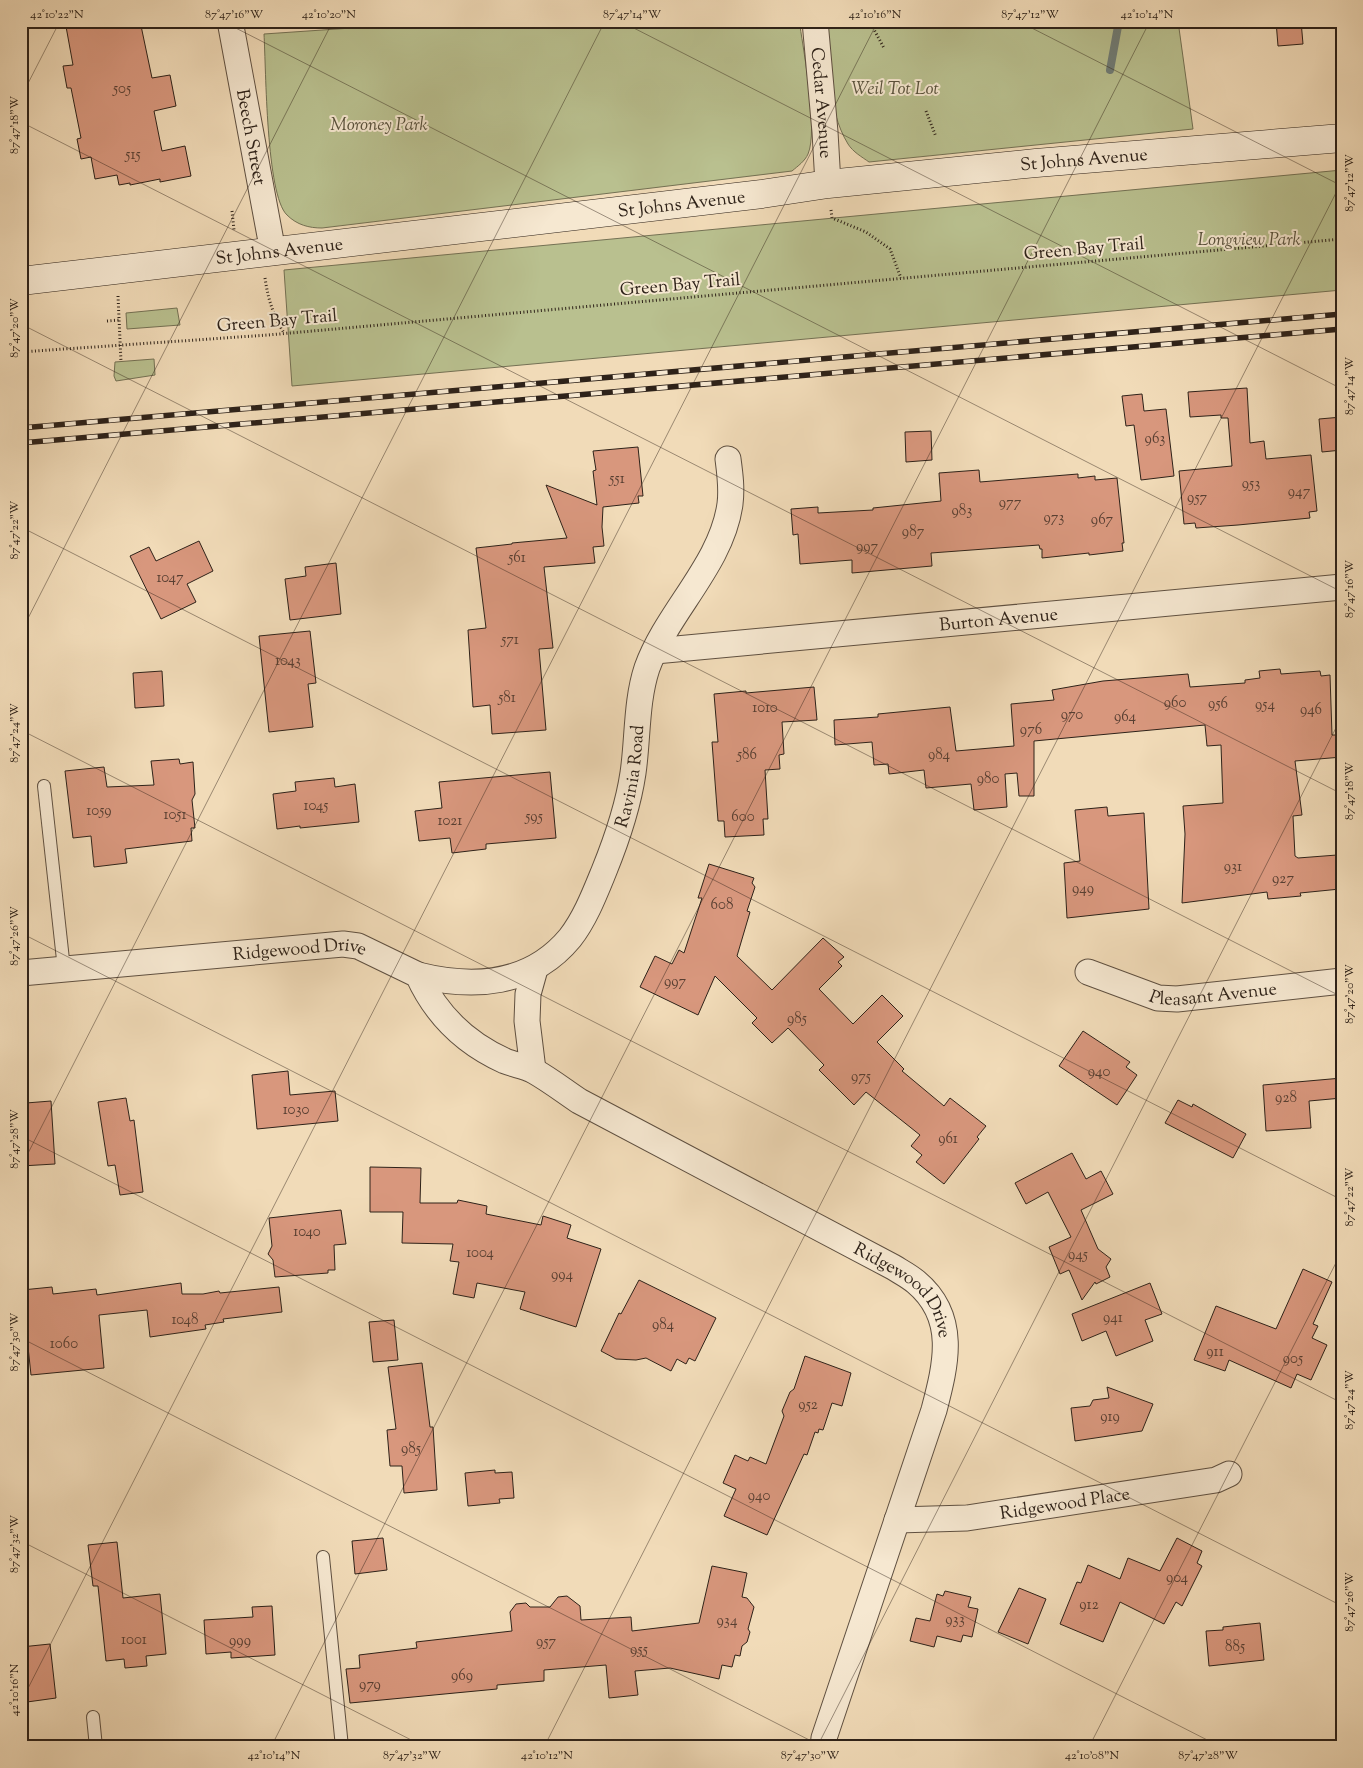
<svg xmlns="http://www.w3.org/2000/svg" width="1363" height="1768" font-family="'Sorts Mill Goudy',serif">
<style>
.green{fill:#b9c08f;stroke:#747154}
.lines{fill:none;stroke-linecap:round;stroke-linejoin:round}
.stream{stroke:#707d77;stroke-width:8}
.building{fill:#d8977d;stroke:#2e2219}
.lane-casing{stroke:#5f5041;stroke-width:14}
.street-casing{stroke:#5f5041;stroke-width:27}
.secondary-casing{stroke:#2e2219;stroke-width:29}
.path{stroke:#2e2219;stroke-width:3;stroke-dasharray:1 2.5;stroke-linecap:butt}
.lane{stroke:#f6e8d1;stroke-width:12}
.street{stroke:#f6e8d1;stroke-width:25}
.secondary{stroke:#f6e8d1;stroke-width:28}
.rail-casing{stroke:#2e2219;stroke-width:5.5}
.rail{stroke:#f6e8d1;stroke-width:4;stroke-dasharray:11;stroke-linecap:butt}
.ticks{fill:none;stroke:#2e2219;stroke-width:1;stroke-opacity:0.45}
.labels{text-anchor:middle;stroke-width:4;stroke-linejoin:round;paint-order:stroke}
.number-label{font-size:15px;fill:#583f32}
.park-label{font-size:18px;font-style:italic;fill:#58513c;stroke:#f6e8d1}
.street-label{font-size:18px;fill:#2e2219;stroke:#f6e8d1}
.neatline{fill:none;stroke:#2e2219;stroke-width:2}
.ticks-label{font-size:12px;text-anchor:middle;fill:#2e2219}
</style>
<rect width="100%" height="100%" fill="#f1dbb8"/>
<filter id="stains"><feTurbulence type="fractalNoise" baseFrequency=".004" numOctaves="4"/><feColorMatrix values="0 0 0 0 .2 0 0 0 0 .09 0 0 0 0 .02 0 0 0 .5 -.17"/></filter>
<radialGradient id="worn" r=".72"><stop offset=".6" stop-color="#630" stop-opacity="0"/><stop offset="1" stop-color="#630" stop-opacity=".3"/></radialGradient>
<g class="green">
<path d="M454,21H796L800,26C804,53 818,131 808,154C805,161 798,166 792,171L322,228C309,228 297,225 287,215C266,195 266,69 264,34Z"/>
<path d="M828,21H1178L1193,129L869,162C862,157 853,152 848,144C826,108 830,62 828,21Z"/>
<path d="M1342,170V290L292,386L284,270Z"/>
<path d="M177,308L180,325L127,329L126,313Z"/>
<path d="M154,359L155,375L116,381L114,376L115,362Z"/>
</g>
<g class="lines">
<path class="stream" d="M1110,70L1119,21"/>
</g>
<g class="building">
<path d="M65,21H140L152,78L170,75L176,106L154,111L162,151L185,146L191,176L160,182V179L130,185V183L119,185L117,175L95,179L91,157L81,159L77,139L81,138L71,88H67L63,66L73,65Z"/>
<path d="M1276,21H1301L1303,44L1278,46Z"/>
<path d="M1247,388L1250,443L1264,441L1266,459L1311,455L1317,511L1309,512L1310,518L1238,525L1196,528L1195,523L1184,524L1179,471L1232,466L1228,418H1221V415L1190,417L1188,392Z"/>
<path d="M1142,394L1144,411L1166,409L1174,476L1141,480L1134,425L1126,426L1122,396Z"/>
<path d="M1342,417V450L1322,452L1319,419Z"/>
<path d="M931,431L932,460L906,462L905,432Z"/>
<path d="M638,447L643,496H638L639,503L603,507L602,527L604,546L593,547L595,563L544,567L553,648L539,649L546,730L492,734L490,705L473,707L468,630L486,628L476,548L512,544V543L567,538L546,485L597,505L593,471L596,470L593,451Z"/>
<path d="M979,470L980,482L1078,474V478L1095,476V480L1117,478L1124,543H1122L1123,551L1089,555V553L1042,558V549H1040L1039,545L931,553L932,566L852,573V560L800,564L798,534L793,535L791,509L818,507V513L873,510V508L941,501L939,473Z"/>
<path d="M199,541L213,571L187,584L196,602L161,619L130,556L149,547L156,561Z"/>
<path d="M336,563L341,614L290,620L285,579L306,576L305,567Z"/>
<path d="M310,631L316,683L308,684L313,727L269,732L259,636Z"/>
<path d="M1280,669L1281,674L1320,671L1321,676L1330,675L1332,735H1342V757L1295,761L1302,815L1293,816L1295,856L1298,858L1337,855L1340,889L1300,893L1301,896L1268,899L1267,892L1182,903L1185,834L1183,806L1223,803L1221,745L1207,746L1205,725L1034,741V796H1019L1017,773L1005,774L1007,807L974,810L971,784L926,788L924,770L889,774L888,764L874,765L872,742L835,745L834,720L878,717V714L950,707L956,751L1014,746L1011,704L1054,700L1052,690L1103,681L1188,674L1190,687L1245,683V680L1260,678L1259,671Z"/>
<path d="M162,671L164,706L135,708L133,673Z"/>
<path d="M814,687L817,720L782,722L784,754L779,755L780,769L765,770L768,819H763L764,835L725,837L724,821H718L712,742H718L714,694L746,691V693Z"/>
<path d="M179,759L180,764L193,762L195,794L192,800L195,828H191L192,841L125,849L127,863L94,867L91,836L73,838L65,771L104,767L107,787L154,785L151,761Z"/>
<path d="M550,772L556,838L486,844V849L452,853L450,838L419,841L415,811L442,808L439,782Z"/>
<path d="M334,778L335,787L355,784L359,822L300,828V826L277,829L273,794L296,791L295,782Z"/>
<path d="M1107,807L1108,816L1144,813L1149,909L1067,918L1064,863L1080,861L1075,810Z"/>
<path d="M709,864L754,878L752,883L755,887L747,911L750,912L737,956L772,990L823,938L844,957L838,962L842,966L819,989L853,1024L882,995L903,1016L877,1042L904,1069L902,1071L944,1106L950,1098L986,1126L977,1137L979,1139L944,1184L916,1162L922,1155L911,1146L920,1135L866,1092L854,1105L819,1070L824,1065L788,1028L772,1043L752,1023L757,1018L715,976L698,1015L640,987L655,956L672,964L679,950L684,953L702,898H698Z"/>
<path d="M1083,1031L1130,1062L1126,1067L1137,1075L1117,1105L1059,1066Z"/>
<path d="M288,1071L290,1095L335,1091L338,1121L257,1129L252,1075Z"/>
<path d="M1342,1078V1098L1309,1101L1311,1128L1266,1131L1263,1085Z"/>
<path d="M126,1098L130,1121L134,1120L143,1192L120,1195L115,1165L108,1166L98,1102Z"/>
<path d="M1178,1100L1192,1107L1193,1104L1246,1134L1233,1158L1165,1123Z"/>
<path d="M51,1101L55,1164L21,1166V1108H27L26,1103Z"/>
<path d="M1072,1153L1086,1179L1101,1171L1113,1194L1081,1210L1098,1249L1111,1259L1106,1267L1110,1277L1096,1284L1095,1282L1082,1300L1069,1270L1060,1274L1049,1247L1071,1237L1048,1192L1026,1204L1015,1183Z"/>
<path d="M370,1167L421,1168L420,1203H457L458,1200L487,1206L486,1214L541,1225L543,1216L571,1225L567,1238L601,1249L576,1327L520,1309L525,1292L477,1283L474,1298L453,1294L459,1262L450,1261L453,1244L402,1243L403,1212H370Z"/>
<path d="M341,1210L346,1244L334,1245L335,1270H328V1273L275,1277L273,1260L268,1254L272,1246L269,1218Z"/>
<path d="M1303,1269L1332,1282L1313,1324L1318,1326L1312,1338L1327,1345L1311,1380L1297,1374L1291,1388L1229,1360L1225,1371L1194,1360L1216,1306L1276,1329Z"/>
<path d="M639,1280L716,1318L695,1361L689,1358L686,1364L677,1359L671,1371L646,1358L636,1360L616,1359L601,1351L619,1313L621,1314Z"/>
<path d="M181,1283L182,1294H203L219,1291L220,1293L279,1287L282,1312L223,1319L224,1322L205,1325L206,1329L150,1337L147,1310L99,1315L104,1368L31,1375L22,1290L52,1287L53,1294L96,1289L97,1295Z"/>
<path d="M1150,1283L1162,1314L1145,1320L1153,1341L1116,1356L1106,1331L1082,1341L1072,1314Z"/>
<path d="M394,1320L398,1360L373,1362L369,1322Z"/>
<path d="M805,1356L851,1373L842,1406L832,1403L823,1430L819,1429L818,1433L815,1432L807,1455L804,1454L767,1535L724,1516L736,1489L723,1483L735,1455L748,1461L750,1457L766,1464L784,1416L782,1411L790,1392L794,1389Z"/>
<path d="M422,1363L430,1427H433L437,1490L404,1493L402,1466H390L387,1430L396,1429L388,1367Z"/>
<path d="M1107,1387L1153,1404L1142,1431L1075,1441L1071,1408L1090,1406L1093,1400L1109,1398Z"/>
<path d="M495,1470V1473L512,1472L514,1498L499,1499L500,1503L468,1506L465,1473Z"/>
<path d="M383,1538L387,1570L355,1574L352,1541Z"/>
<path d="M1177,1538L1202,1551L1197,1563L1202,1566L1182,1606L1176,1602L1164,1624L1120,1602L1103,1642L1060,1624L1077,1582L1081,1583L1088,1565L1120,1579L1128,1558L1160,1571Z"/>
<path d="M117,1542L123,1598L160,1594L166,1654L146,1656L147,1666L125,1668L124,1659L106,1661L98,1586H93L88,1545Z"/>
<path d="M712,1566L747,1573L742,1597L747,1598L754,1607L748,1629L750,1632L747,1642L742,1646L740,1656L735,1655L732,1667L722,1665L719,1679L670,1668L635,1671L638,1695L609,1698L606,1665L544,1670V1681L497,1685V1689L350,1703L346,1669L360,1668L359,1655L417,1648L416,1642L512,1631L510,1612L516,1604L526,1603L530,1607H550L558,1597L567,1596L580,1606L581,1620L631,1617L632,1631L699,1623Z"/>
<path d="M1019,1588L1046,1599L1028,1644L998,1632Z"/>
<path d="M945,1591L971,1597L968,1607L978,1609L972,1637L963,1635L961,1642L937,1636L934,1647L910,1641L916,1618L930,1621L937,1594L943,1596Z"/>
<path d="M272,1606L275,1655L231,1658V1652L206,1654L204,1620L253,1617L252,1607Z"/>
<path d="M1260,1623L1264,1660L1209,1666L1206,1631L1223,1630V1627Z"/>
<path d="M50,1644L56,1698L27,1702L26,1692L21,1693V1647Z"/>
</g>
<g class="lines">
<defs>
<g id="lane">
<path d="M44,786L64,969"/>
<path d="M323,1557L342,1747"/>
<path d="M93,1717L96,1747"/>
</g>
<g id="street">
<path id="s1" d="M230,21L273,252"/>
<path id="s2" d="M815,21L825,132L828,184"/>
<path id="s3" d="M655,651L1342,587"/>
<path id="s4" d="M1088,972L1158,998L1177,999L1342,981"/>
<path id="s5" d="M21,973L343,944L358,946L418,975C436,1015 465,1043 505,1061C515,1065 525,1066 534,1071C550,1080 564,1091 579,1101L893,1267C901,1272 909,1276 916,1282C958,1317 946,1364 934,1410L824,1738L823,1747"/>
<path id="s6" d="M418,975C474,989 531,985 570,938C585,919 595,893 604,871C617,839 628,807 633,773C638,739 636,701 647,668C667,612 722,564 730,504C732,488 730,474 728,459"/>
<path d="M533,1070L527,1021L528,994L535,969"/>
<path id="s7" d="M897,1520L967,1518L1216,1480L1229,1474"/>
</g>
<g id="secondary">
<path id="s8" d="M21,281L762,194L828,184L1036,163L1342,138"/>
</g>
</defs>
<use href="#lane" class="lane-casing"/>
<use href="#street" class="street-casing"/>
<use href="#secondary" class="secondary-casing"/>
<g class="path">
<path d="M861,21L872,26L884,48"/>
<path d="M926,111L936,137"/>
<path d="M831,210L832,218L866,232L890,249L901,278"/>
<path d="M232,211L234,230"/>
<path d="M265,278C268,299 273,315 284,333"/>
<path d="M118,296L121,362"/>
<path d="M107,321L119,320"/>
<path d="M21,352L268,335L1342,239"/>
</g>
<use href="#lane" class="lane"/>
<use href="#street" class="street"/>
<use href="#secondary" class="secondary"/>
<defs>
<g id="rail">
<path d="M21,428L1342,314"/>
<path d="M21,443L1342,329"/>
</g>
</defs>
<use href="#rail" class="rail-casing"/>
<use href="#rail" class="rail"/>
</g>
<path class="ticks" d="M222,21L1342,592M620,21L1342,389M1018,21L1342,186M21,97L60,21M21,122L1342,794M21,324L1342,997M21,527L1342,1200M21,632L333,21M21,730L1342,1403M21,933L1342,1606M21,1136L1221,1747M21,1167L605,21M21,1338L823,1747M21,1541L425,1747M21,1702L878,21M21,1744L27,1747M271,1747L1150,21M544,1747L1342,181M817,1747L1342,716M1089,1747L1342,1251"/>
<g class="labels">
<g class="number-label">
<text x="122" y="93">505</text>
<text x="133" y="159">515</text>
<text x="1155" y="443">963</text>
<text x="617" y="483">551</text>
<text x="1251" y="488">953</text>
<text x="1299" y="496">947</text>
<text x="1197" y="502">957</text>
<text x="1010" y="507">977</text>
<text x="962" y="515">983</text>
<text x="1054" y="522">973</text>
<text x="1102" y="524">967</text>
<text x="913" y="536">987</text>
<text x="867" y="551">997</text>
<text x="517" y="562">561</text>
<text x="170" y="582">1047</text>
<text x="510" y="644">571</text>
<text x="288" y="665">1043</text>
<text x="507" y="702">581</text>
<text x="1175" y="707">960</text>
<text x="1218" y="708">956</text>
<text x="1265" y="709">954</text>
<text x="765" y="712">1010</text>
<text x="1311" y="714">946</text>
<text x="1072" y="719">970</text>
<text x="1125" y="721">964</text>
<text x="1031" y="734">976</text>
<text x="747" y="759">586</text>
<text x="939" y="759">984</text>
<text x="988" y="783">980</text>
<text x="316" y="810">1045</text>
<text x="99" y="815">1059</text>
<text x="175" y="819">1051</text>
<text x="534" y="821">595</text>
<text x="743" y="821">600</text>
<text x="450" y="825">1021</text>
<text x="1233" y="871">931</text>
<text x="1283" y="883">927</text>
<text x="1083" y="893">949</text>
<text x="722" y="909">608</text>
<text x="675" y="986">997</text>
<text x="797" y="1023">985</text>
<text x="1099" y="1076">940</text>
<text x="861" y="1081">975</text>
<text x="1286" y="1102">928</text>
<text x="296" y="1114">1030</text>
<text x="948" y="1143">961</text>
<text x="307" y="1236">1040</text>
<text x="480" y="1257">1004</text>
<text x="1078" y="1259">945</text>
<text x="562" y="1279">994</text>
<text x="1113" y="1322">941</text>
<text x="185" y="1324">1048</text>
<text x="663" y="1329">984</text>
<text x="64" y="1348">1060</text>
<text x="1215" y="1356">911</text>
<text x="1293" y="1363">905</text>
<text x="808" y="1409">952</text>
<text x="1110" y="1421">919</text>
<text x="411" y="1453">985</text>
<text x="759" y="1500">940</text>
<text x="1177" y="1582">904</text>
<text x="1089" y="1609">912</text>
<text x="955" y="1624">933</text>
<text x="727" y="1625">934</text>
<text x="134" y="1644">1001</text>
<text x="240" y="1645">999</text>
<text x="546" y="1646">957</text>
<text x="1235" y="1651">885</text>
<text x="639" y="1654">955</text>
<text x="462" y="1680">969</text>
<text x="370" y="1689">979</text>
</g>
<g class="park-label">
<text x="895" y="94">Weil Tot Lot</text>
<text x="379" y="130">Moroney Park</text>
<text x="1249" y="245">Longview Park</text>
</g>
<g class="street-label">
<text dy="6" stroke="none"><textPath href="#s2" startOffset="82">Cedar Avenue</textPath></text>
<text dy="6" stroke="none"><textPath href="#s1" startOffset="118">Beech Street</textPath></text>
<text dy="6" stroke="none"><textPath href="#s8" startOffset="1070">St Johns Avenue</textPath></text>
<text dy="6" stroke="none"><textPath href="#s8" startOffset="665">St Johns Avenue</textPath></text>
<text transform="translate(1084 248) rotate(-5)" y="6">Green Bay Trail</text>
<text dy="6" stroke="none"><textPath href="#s8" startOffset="260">St Johns Avenue</textPath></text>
<text transform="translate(680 284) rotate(-5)" y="6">Green Bay Trail</text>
<text transform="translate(277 320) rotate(-5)" y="6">Green Bay Trail</text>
<text dy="6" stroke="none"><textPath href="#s3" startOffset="345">Burton Avenue</textPath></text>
<text dy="6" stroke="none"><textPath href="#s6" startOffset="340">Ravinia Road</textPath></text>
<text dy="6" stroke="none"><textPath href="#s5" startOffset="280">Ridgewood Drive</textPath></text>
<text dy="6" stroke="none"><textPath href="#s4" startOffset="130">Pleasant Avenue</textPath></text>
<text dy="6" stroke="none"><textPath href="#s5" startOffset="995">Ridgewood Drive</textPath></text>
<text dy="6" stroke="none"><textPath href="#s7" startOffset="169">Ridgewood Place</textPath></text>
</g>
</g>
<rect width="1363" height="1768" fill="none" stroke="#f1dbb8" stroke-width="55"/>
<rect x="28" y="28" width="1308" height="1712" class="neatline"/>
<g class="ticks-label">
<text x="57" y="18">42°10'22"N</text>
<text x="234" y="18">87°47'16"W</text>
<text x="329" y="18">42°10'20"N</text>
<text x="632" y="18">87°47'14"W</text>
<text x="875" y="18">42°10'16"N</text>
<text x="1030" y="18">87°47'12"W</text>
<text x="1147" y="18">42°10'14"N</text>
<text transform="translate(14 125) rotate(-90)" y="4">87°47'18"W</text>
<text transform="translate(1349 183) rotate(-90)" y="4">87°47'12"W</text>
<text transform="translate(14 328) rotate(-90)" y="4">87°47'20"W</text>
<text transform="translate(1349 386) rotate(-90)" y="4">87°47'14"W</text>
<text transform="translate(14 530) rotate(-90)" y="4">87°47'22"W</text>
<text transform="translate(1349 589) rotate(-90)" y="4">87°47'16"W</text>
<text transform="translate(14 733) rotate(-90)" y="4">87°47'24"W</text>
<text transform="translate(1349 791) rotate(-90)" y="4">87°47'18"W</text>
<text transform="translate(14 936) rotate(-90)" y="4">87°47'26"W</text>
<text transform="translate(1349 994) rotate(-90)" y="4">87°47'20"W</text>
<text transform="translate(14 1139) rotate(-90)" y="4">87°47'28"W</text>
<text transform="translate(1349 1197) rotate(-90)" y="4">87°47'22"W</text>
<text transform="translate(14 1342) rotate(-90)" y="4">87°47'30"W</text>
<text transform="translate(1349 1400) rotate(-90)" y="4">87°47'24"W</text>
<text transform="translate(14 1544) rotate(-90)" y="4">87°47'32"W</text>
<text transform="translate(1349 1602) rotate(-90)" y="4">87°47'26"W</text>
<text transform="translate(14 1690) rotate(-90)" y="4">42°10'16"N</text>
<text x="274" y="1759">42°10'14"N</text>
<text x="412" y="1759">87°47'32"W</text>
<text x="547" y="1759">42°10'12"N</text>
<text x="810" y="1759">87°47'30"W</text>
<text x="1092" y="1759">42°10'08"N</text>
<text x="1208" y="1759">87°47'28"W</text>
</g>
<rect width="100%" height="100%" filter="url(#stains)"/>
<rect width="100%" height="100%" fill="url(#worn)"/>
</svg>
